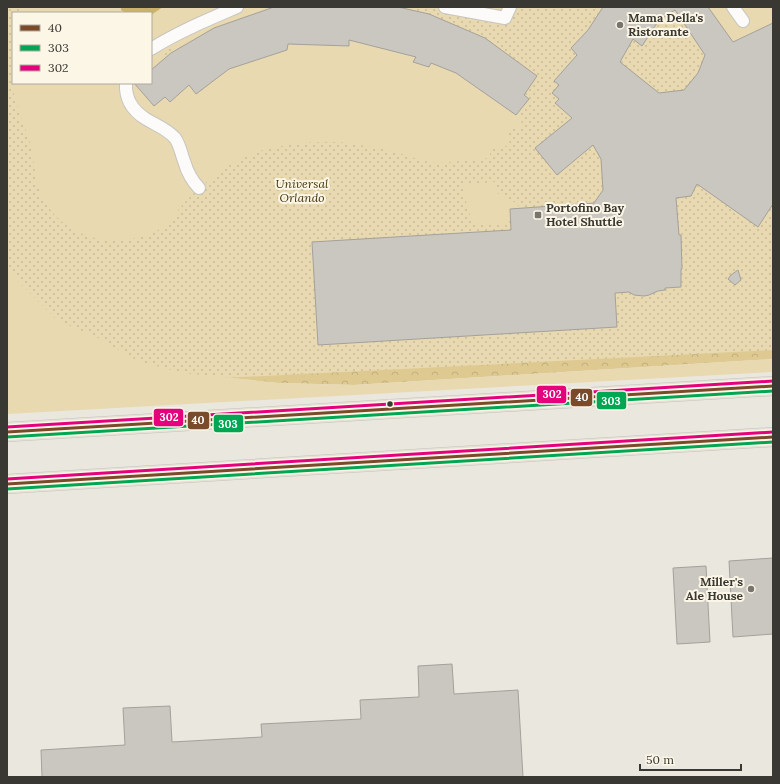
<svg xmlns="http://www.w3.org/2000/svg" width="780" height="784" font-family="Lora,serif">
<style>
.forest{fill:url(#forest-crowns)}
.park{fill:url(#park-dots);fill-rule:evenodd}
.garden{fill:#e8d9b0}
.water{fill:url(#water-waves)}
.building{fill:#c9c7c0;stroke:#a4a19b;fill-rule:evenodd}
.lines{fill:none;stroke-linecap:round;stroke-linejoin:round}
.street-casing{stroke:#c7c5bf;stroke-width:14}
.primary-casing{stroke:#c5c3bf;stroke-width:20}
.street{stroke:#fcfbfa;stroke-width:12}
.primary{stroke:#e5e2d5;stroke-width:19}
.bus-1-casing{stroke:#fcf6e7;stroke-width:6}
.bus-2-casing{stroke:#fcf6e7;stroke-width:6}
.bus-3-casing{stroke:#fcf6e7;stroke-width:6}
.bus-1{stroke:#7a4b2a;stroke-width:3}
.bus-2{stroke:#00a651;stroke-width:3}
.bus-3{stroke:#e5007d;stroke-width:3}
.poi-dot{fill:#78756f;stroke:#fcf6e7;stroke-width:1.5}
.bus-dot{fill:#3a3832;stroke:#fcf6e7;stroke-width:1.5}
.labels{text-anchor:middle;stroke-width:4;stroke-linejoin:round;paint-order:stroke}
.poi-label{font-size:12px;font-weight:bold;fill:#3a3832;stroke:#fcf6e7;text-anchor:start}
.park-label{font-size:12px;font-style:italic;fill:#44360b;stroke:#fcf6e7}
.line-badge{stroke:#fcf6e7;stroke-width:1.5}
.badge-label{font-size:11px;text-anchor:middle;font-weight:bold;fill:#fff}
</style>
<defs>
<pattern id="forest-crowns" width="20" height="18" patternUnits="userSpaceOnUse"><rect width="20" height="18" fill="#deca91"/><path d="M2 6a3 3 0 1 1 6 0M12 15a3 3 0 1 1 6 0" fill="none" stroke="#bfae7e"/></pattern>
<pattern id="park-dots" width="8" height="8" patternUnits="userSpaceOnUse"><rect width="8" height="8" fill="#e8d9b0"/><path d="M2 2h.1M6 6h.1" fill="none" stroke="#c8bb98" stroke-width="1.8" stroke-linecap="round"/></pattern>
<pattern id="water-waves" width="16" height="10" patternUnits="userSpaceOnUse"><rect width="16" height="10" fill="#cbb36a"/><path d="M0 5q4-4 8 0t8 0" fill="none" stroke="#a69358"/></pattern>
</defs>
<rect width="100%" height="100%" fill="#eae7df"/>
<path class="forest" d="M7,141L773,321V359L354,385L279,383L183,373Z"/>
<path class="park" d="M7,7H773V350L7,389ZM13,13H151V83H13Z"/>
<g class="garden">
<path d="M25,7H121V10L126,13H24Z"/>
<path d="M163,7H265L266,10L217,27L174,52L166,35L157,41L167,57L151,70V15Z"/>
<path d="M708,7H773V23L737,40L742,52L713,35L723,28Z"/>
<path d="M349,40L416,57L413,62L431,63L456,73L516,115L521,119L522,126L507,130L510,145L490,150V157C486,158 482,160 478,161C472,161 467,161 461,161C450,162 440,164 429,162C413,158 398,152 382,149C363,146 343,141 324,142C310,142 295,144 281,146C245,151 212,174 187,200C177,210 171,223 158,230C117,252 61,239 41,194C37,185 36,175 34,166C33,158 32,151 30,143C24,122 14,103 12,81C11,71 12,61 13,52V83H136L135,84L154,106L165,97L171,102L189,85L197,94L229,69L287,50L288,44Z"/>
<path d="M496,182L497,193L518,204L519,208L510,209L511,219C508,221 506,223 503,224C497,227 478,225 473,220C469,216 464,194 463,187L465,184H468Z"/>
<path d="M7,266L19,282L57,320L98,338L138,361L183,373L279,383L354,385L773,359V372L7,414Z"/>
</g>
<path class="water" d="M121,7H163L151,15V13H126L121,10Z"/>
<g class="building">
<path d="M274,7H398L429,14L485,38L537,76L524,95L529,99L516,115L456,73L431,63L429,67L413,62L416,57L349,40V46L288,44L287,50L229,69L196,94L189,85L170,102L165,97L154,106L134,83H151V70L171,53L214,28Z"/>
<path d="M603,7H708L733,42L773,23V204L758,227L697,184L691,196L676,198L679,235H681L682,269H681V287L665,288V290L658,291L649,295L644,296L634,295L629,292L615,293L617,327L318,345L312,242L511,230L510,209L594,203L603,190L601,159L593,145L557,175L535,148L572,118L555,103L559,99L552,93L559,85L554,81L577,55L571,48L588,30ZM675,10L705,55L698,73L684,90L659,93L620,62L633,39L642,46L659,20Z"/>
<path d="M738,270L741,280L735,285L728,279L731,275Z"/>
<path d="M773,558V634L733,637L729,561Z"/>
<path d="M706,566L710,642L677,644L673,568Z"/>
<path d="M452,664L454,694L518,690L523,777H42L41,750L125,745L123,708L170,706L172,742L262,737L261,724L361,719L360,700L419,697L418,666Z"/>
</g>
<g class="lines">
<defs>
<g id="street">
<path d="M445,7L505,18L510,7"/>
<path d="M733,7L743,21"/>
<path d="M151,49C178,32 207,20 237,7"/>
<path d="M126,83C125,99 133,111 146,119C156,125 167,129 175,138C180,145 181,153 184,161C187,171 192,181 199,188"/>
</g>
<g id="primary">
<path d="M7,432L773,386"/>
<path d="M7,484L773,437"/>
</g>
</defs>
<use href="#street" class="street-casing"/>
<use href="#primary" class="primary-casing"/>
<use href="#street" class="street"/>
<use href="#primary" class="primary"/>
<defs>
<g id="bus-1">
<path d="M7,432L773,386"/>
<path d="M7,484L773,437"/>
</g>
<g id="bus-2">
<path d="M7,437L773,391"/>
<path d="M7,489L773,442"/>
</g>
<g id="bus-3">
<path d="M7,427L773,381"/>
<path d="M7,479L773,432"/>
</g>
</defs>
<use href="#bus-1" class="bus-1-casing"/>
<use href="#bus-2" class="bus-2-casing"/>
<use href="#bus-3" class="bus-3-casing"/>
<use href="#bus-1" class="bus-1"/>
<use href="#bus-2" class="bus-2"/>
<use href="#bus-3" class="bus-3"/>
</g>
<g class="poi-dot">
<circle cx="620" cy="25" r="4"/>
<rect x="534" y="211" width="8" height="8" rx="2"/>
<circle cx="751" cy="589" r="4"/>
</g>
<circle class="bus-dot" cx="390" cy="404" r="3.5"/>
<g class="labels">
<g class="poi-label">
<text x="628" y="22">Mama Della's<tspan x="628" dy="14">Ristorante</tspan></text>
<text x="546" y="212">Portofino Bay<tspan x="546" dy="14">Hotel Shuttle</tspan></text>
<text x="743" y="586" text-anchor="end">Miller's<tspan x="743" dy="14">Ale House</tspan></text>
</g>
<g class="park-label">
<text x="302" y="188">Universal<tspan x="302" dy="14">Orlando</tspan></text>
</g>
</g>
<g class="line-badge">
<rect x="536" y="385" width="31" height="19" rx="4" fill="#e5007d"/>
<rect x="570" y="388" width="23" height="19" rx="4" fill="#7a4b2a"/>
<rect x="596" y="391" width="31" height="19" rx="4" fill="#00a651"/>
<rect x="153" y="408" width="31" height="19" rx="4" fill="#e5007d"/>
<rect x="187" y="411" width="23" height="19" rx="4" fill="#7a4b2a"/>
<rect x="213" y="414" width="31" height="19" rx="4" fill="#00a651"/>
</g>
<g class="badge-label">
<text x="552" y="398">302</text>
<text x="582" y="401">40</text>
<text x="611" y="405">303</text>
<text x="169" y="421">302</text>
<text x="198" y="424">40</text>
<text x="228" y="428">303</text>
</g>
<rect width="780" height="784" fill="none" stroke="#3a3832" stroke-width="16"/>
<rect x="12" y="12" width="140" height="72" fill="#fcf6e7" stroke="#aeaa9f"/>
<rect x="20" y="25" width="20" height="6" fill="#7a4b2a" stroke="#aeaa9f"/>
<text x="48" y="32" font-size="12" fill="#3a3832">40</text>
<rect x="20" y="45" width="20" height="6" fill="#00a651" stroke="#aeaa9f"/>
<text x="48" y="52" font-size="12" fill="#3a3832">303</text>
<rect x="20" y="65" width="20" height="6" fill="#e5007d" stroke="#aeaa9f"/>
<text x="48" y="72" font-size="12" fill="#3a3832">302</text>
<path d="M640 764v6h101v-6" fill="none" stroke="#3a3832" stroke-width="2"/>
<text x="646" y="764" font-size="12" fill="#3a3832" stroke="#fcf6e7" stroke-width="3" paint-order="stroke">50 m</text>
</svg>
